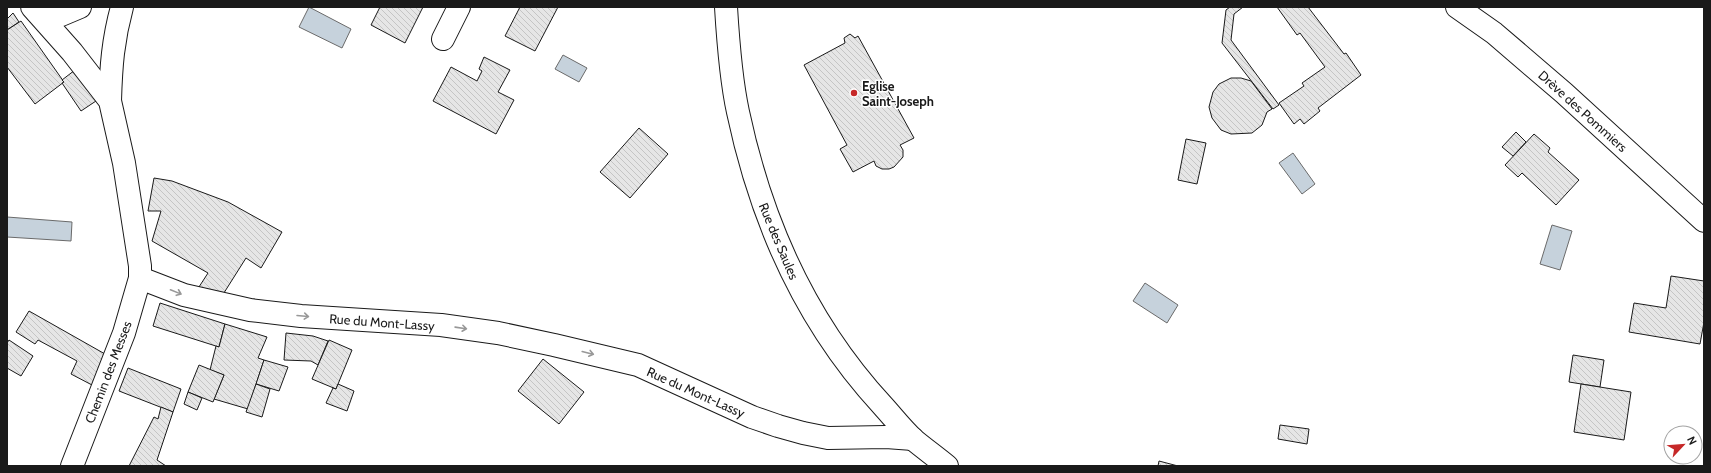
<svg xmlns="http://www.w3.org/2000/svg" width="1711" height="473" font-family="Cabin,sans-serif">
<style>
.water{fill:#c6d2dc;stroke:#6a6a6a}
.building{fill:url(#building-back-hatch);stroke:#1a1a1a}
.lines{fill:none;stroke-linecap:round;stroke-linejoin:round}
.minor-casing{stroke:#1a1a1a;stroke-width:24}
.minor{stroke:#fff;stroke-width:22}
.oneway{stroke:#989898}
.poi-dot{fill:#c62828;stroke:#fff;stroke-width:1.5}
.labels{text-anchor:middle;stroke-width:3;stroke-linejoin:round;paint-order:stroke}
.poi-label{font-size:13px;font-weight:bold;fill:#1a1a1a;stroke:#fff;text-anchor:start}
.street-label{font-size:13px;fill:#1a1a1a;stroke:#fff}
</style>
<defs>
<pattern id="building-back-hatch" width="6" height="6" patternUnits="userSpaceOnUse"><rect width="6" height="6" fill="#e6e6e6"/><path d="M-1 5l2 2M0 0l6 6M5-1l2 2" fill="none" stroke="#c5c5c5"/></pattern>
</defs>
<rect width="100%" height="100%" fill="#fff"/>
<g class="water">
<path d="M309,7L351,29L342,48L299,27Z"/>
<path d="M563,55L587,68L579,82L555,69Z"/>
<path d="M1293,153L1315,184L1302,194L1279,163Z"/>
<path d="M7,217L72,222L71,241L7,237Z"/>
<path d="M1552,225L1572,231L1560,270L1540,264Z"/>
<path d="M1145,283L1178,305L1167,323L1133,301Z"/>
</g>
<g class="building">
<path d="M380,7H423L405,43L371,25Z"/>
<path d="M520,7H558L535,51L505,36Z"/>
<path d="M1230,7H1243L1234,14L1231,40L1279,105L1273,109L1222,43L1226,10Z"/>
<path d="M1277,7H1308L1344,54L1346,53L1361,75L1318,108L1320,111L1304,124L1300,119L1294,124L1279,103L1304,86L1302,83L1325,67L1300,33L1297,35Z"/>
<path d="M13,13L19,22L7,30V19Z"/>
<path d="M21,21L64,82L35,104L7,67V30Z"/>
<path d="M850,34L855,38L858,36L914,138L900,145L903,150V157L894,167L889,169H882L876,166L874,161L853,172L840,149L847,145L804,65L845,43L844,38Z"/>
<path d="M484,57L510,70L498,92L514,100L496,134L433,101L451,67L477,81L482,71L479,69Z"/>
<path d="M75,70L87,85L96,101L81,111L62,83L64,82L62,80Z"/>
<path d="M1231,78H1241L1251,81L1272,109L1267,112L1262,125L1252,133L1231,134L1221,130L1212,118L1209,107L1213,92L1219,84Z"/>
<path d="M639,128L668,154L630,198L600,172Z"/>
<path d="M1516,132L1526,142L1513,156L1502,147Z"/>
<path d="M1534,134L1550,148L1548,152L1579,180L1556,205L1522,173L1518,177L1505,165Z"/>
<path d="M1186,139L1206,143L1197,184L1178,180Z"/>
<path d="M154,178L172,181L228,202L282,232L261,268L246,258L222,296L197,290L208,273L152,241L161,211H148Z"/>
<path d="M1671,276L1704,281V322L1700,344L1629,332L1634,303L1666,308Z"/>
<path d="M160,303L225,324L219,347L153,326Z"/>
<path d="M29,311L105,354L92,385L71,374L77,361L38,340L35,344L16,332Z"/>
<path d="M225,324L267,337L258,358L264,360L248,409L214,399L224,375L210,370L216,346L219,347Z"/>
<path d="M286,333L313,336L328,341L318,365L311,361L284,360Z"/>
<path d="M9,340L33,356L21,376L7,368V343Z"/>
<path d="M329,340L352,350L336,389L312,379Z"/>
<path d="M1573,355L1604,360L1600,387L1569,382Z"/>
<path d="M543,359L584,392L559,424L518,391Z"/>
<path d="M264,360L288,367L279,391L256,384Z"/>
<path d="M199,365L224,375L213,402L188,392Z"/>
<path d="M128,368L181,389L173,412L119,391Z"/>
<path d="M256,384L270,389L262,417L246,412Z"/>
<path d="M338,384L354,391L347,411L326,403L333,388L336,389Z"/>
<path d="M1581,384L1631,392L1624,440L1574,432Z"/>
<path d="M188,392L202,398L197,410L184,404Z"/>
<path d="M161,407L173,412L157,460L166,466H129L154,417L158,419Z"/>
<path d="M1280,425L1309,429L1307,444L1278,439Z"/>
<path d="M1159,461L1178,466H1158Z"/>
</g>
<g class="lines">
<defs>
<g id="minor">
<path d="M32,7L72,52L110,101L124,163L140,266V278L124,333L72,466"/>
<path d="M726,7C728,40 731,80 738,112C761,221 807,324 883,406C893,417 903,430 914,440C925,449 936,457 947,466"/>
<path d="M1457,7L1494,33L1564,93L1704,221"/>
<path d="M37,12L61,15L80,7"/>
<path d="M443,39L459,7"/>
<path d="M110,101C111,66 113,40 122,7"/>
<path d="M140,278L184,295L250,310L301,316L441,325L498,333L554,345L638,365L752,417L778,426L803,433L828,438L886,437L913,439"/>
</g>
</defs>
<use href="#minor" class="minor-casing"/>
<use href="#minor" class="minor"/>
</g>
<defs><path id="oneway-shaft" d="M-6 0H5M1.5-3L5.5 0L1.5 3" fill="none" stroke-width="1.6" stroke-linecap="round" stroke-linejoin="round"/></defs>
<g class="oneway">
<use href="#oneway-shaft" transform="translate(176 292) rotate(22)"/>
<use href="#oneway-shaft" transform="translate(303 316) rotate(5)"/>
<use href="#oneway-shaft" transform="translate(461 328) rotate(8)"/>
<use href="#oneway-shaft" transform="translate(588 353) rotate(14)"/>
</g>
<circle class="poi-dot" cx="854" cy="93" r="4"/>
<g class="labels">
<g class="poi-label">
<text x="862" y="91">Eglise<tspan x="862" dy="15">Saint-Joseph</tspan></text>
</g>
<g class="street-label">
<text transform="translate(1583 111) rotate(42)" y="5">Drève des Pommiers</text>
<text transform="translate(779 241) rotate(67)" y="5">Rue des Saules</text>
<text transform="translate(382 322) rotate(4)" y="5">Rue du Mont-Lassy</text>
<text transform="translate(108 372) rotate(-69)" y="5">Chemin des Messes</text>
<text transform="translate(696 392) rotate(24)" y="5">Rue du Mont-Lassy</text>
</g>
</g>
<rect width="1711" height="473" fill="none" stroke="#1a1a1a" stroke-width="16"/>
<g transform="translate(1683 445) rotate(64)"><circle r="19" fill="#ffffff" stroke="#a3a3a3"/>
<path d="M0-3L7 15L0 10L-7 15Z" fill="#c62828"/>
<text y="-6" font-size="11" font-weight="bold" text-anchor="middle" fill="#1a1a1a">N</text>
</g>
</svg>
